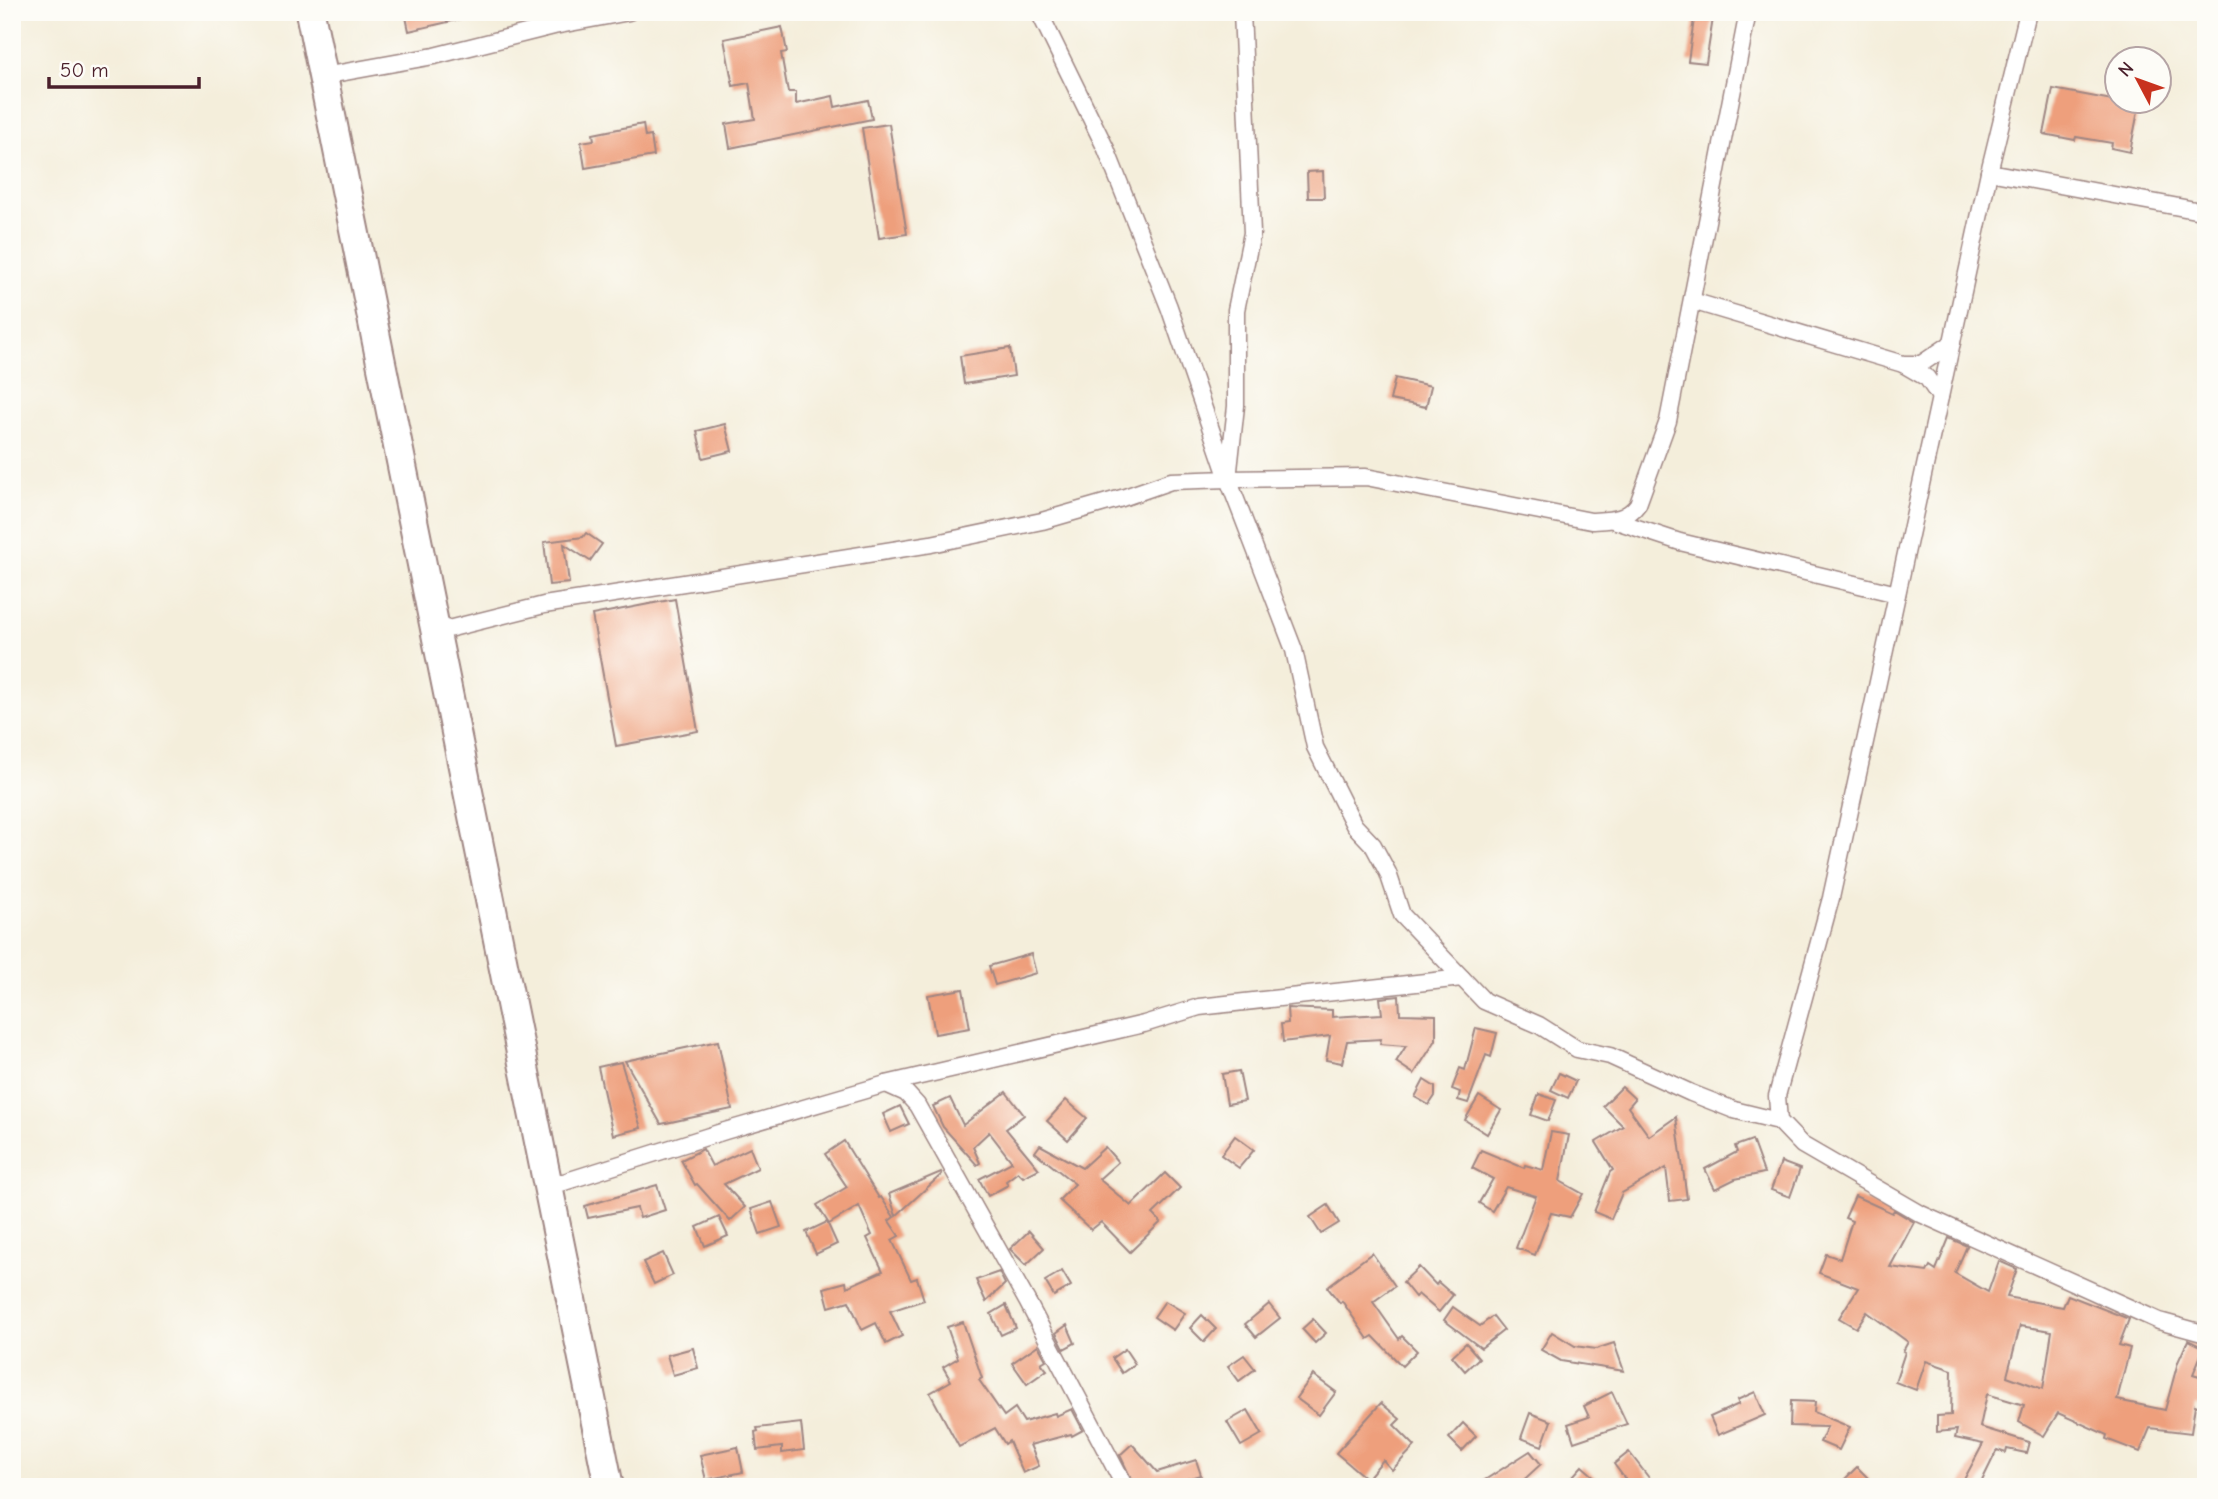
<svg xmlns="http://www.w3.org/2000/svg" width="2218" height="1499" font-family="'Comic Neue',sans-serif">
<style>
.building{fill:#ee9f7b;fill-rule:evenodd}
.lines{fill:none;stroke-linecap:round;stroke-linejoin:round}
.minor-casing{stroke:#9f8683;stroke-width:19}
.trunk-casing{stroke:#9f8683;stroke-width:32}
.minor{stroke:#fff;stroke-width:16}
.trunk{stroke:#fff;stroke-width:28}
</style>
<rect width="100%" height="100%" fill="#fdfcf7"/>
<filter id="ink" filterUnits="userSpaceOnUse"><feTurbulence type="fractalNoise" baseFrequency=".0143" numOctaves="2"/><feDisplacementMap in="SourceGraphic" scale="14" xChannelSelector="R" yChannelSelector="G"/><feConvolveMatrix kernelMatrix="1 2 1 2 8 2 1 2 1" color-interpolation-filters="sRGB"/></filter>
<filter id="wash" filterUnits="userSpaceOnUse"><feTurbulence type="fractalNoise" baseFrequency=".00686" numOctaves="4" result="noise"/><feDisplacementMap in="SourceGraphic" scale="28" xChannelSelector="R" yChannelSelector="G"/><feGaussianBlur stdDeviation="1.57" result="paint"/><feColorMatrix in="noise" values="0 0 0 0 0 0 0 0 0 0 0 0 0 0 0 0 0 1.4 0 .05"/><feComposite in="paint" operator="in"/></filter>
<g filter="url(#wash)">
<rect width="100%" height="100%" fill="#f4eedb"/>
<g id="blocks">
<g class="building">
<path d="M405,12H460L461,19L409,31Z"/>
<path d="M1695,12H1714L1706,63L1688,61Z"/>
<path d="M782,27L787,52L781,53L788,92H796V104L833,96L835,107L868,100L872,119L730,148L726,124L755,119L749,83L733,86L724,39Z"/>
<path d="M2053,89L2123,102L2122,108L2138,111L2130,152L2111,148L2112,143L2076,137L2075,140L2044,134Z"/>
<path d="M643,124L645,137L651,136L654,156L585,168L581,142L594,140L593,134Z"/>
<path d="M889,124L907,234L879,238L862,128Z"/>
<path d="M1323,171L1324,198H1308L1307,172Z"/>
<path d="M1010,348L1014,376L964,384L960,356Z"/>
<path d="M1395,378L1431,386L1426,407L1390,400Z"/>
<path d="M725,424L732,451L703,458L697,431Z"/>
<path d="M586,533L602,544L590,561L564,544L569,583L549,585L544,542L583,537Z"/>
<path d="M675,599L698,731L616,746L592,615Z"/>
<path d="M1031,954L1036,973L995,985L989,966Z"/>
<path d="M963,989L970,1028L935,1034L928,995Z"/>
<path d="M1399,996L1400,1014L1436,1015V1040L1414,1074L1396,1062L1406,1046L1380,1044L1381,1039L1347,1041L1342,1063L1326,1060L1330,1036L1283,1042L1281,1024L1288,1023L1287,1008L1332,1010V1017L1382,1014L1380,998Z"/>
<path d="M1476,1028L1497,1033L1491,1057L1486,1055L1468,1103L1458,1100L1460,1092L1452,1089L1460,1068L1465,1070Z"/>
<path d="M718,1041L732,1109L661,1124L625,1061Z"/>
<path d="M621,1062L641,1128L613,1135L598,1067Z"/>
<path d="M1239,1071L1245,1101L1227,1104L1222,1074Z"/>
<path d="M1559,1073L1576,1081L1568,1098L1551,1090Z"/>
<path d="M1424,1080L1435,1087V1096L1429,1105L1415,1097Z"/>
<path d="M1622,1087L1635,1099L1628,1107L1649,1136L1676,1117L1687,1199L1670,1201L1666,1168L1622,1193L1611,1219L1594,1212L1610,1172L1613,1170L1596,1142L1623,1126L1603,1106Z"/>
<path d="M1006,1092L1024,1115L1006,1129L1039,1169L1023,1177L1018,1172L1006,1181L1008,1185L988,1196L979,1179L1012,1162L989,1132L973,1147L980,1163L977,1165L943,1127L933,1106L950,1098L963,1125Z"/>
<path d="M1539,1094L1556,1100L1548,1121L1531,1115Z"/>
<path d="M1479,1096L1501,1110L1487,1134L1465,1120Z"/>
<path d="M1066,1100L1087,1118L1068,1140L1047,1121Z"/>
<path d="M900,1106L909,1124L891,1132L883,1114Z"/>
<path d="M1551,1132L1569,1135L1560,1181L1583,1194L1570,1217L1551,1213L1535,1255L1516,1248L1536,1196L1506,1187L1492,1211L1479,1203L1493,1179L1472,1168L1481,1150L1524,1168L1525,1165L1543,1170Z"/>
<path d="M1235,1136L1254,1150L1239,1168L1221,1155Z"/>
<path d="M1752,1140L1764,1173L1735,1179L1715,1189L1705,1169L1737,1152L1735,1146Z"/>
<path d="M844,1141L879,1198L881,1197L894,1217L889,1221L899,1236L892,1240L911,1280L917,1278L924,1300L890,1311L902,1336L886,1344L876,1323L862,1330L849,1301L829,1307L824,1288L846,1282L847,1287L883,1271L867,1238L872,1235L859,1206L829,1224L817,1205L847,1187L825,1154Z"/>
<path d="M1040,1145L1082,1168L1105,1147L1118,1162L1099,1179L1131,1206L1165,1173L1180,1188L1153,1214L1161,1222L1130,1252L1101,1222L1091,1230L1059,1200L1075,1184L1035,1152Z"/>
<path d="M750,1148L758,1168L724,1184L745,1207L730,1221L697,1184L695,1185L681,1160L703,1149L712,1166Z"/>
<path d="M1781,1162L1800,1169L1790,1197L1771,1190Z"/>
<path d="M941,1172L942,1174L896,1216L889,1194Z"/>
<path d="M657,1185L665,1210L640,1218L637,1208L588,1218L585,1206Z"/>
<path d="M1855,1196L1892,1213L1894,1210L1914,1222L1890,1267L1927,1272L1930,1266L1936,1270L1949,1238L1967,1246L1955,1273L1988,1292L1999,1261L2017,1269L2007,1297L2063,1307L2068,1295L2129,1319L2119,1345L2130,1348L2117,1400L2165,1410L2178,1362L2188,1340L2204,1348L2193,1374L2206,1378V1398L2202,1408L2195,1405L2191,1433L2150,1428L2140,1452L2106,1439L2107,1435L2058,1413L2044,1436L2019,1422L2024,1405L1987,1394L1980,1427L2029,1442L2026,1453L2007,1449L2006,1453L1997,1450L1979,1487H1960L1983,1444L1955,1438L1957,1430L1937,1432V1416L1951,1415L1952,1370L1926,1361L1916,1390L1895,1382L1905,1352L1903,1351L1908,1342L1867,1312L1856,1328L1839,1318L1858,1288L1819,1273L1826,1254L1840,1259L1852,1221L1845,1218ZM2020,1326L2052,1331L2043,1389L2007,1376Z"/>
<path d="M772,1202L781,1227L760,1234L751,1209Z"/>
<path d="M1328,1205L1339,1223L1321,1234L1310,1217Z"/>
<path d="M719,1217L728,1236L705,1246L697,1227Z"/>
<path d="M827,1222L837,1244L816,1254L806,1232Z"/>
<path d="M1029,1231L1044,1248L1026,1265L1010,1249Z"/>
<path d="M663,1253L673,1275L654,1284L643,1262Z"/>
<path d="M1372,1253L1395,1286L1373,1302L1399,1339L1402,1336L1417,1351L1402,1366L1373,1336L1368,1339L1342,1301L1340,1303L1327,1287Z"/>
<path d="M1419,1267L1436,1285L1438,1282L1453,1295L1439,1312L1418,1294L1415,1297L1403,1282Z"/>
<path d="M1062,1271L1071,1286L1054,1296L1045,1281Z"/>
<path d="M999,1272L1005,1284L986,1302L976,1280Z"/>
<path d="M1165,1301L1185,1313L1173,1330L1154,1317Z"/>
<path d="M1269,1304L1280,1318L1256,1337L1245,1324Z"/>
<path d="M1006,1305L1016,1328L1001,1335L991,1314Z"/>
<path d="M1453,1307L1480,1326L1493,1316L1504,1330L1481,1348L1444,1320Z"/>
<path d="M1202,1315L1216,1329L1204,1342L1190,1328Z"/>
<path d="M1313,1319L1326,1333L1315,1343L1302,1329Z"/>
<path d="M963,1322L982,1378L979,1380L1004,1416L1015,1408L1024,1422L1055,1413L1056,1416L1072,1409L1083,1430L1072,1436L1071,1434L1030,1445L1039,1466L1023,1473L1009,1441L1005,1444L995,1428L959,1447L930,1393L951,1381L943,1367L958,1358L947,1327Z"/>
<path d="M1067,1325L1075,1343L1064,1349L1056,1333Z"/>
<path d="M1552,1332L1575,1346L1596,1349L1614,1343L1624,1371L1561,1361L1541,1350Z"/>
<path d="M1466,1343L1479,1358L1465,1371L1452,1356Z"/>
<path d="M1038,1345L1046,1360L1041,1363L1047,1370L1027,1384L1012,1363Z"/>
<path d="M693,1348L698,1368L673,1375L667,1355Z"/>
<path d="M1125,1349L1135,1364L1122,1373L1112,1358Z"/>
<path d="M1244,1355L1255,1369L1239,1381L1228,1366Z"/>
<path d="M1313,1375L1336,1392L1319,1415L1296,1398Z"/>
<path d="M1612,1392L1627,1424L1574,1442L1568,1424L1589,1417L1584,1406Z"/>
<path d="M1755,1392L1765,1415L1718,1435L1710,1417L1739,1404L1737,1400Z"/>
<path d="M1791,1401L1815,1402L1814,1412L1850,1427L1839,1450L1820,1442L1827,1427L1790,1426Z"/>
<path d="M1381,1403L1400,1419L1394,1425L1415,1446L1392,1470L1383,1460L1367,1479L1336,1453Z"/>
<path d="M1248,1410L1262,1434L1241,1446L1227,1422Z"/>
<path d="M1530,1413L1551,1421L1542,1446L1521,1438Z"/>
<path d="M801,1423L804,1450L782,1453V1447L757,1450L755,1432L758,1431L757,1428Z"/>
<path d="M1463,1423L1476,1436L1462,1451L1449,1438Z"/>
<path d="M1132,1444L1157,1472L1196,1460L1201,1475L1168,1485L1169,1487H1135L1120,1455Z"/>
<path d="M738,1447L743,1472L706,1480L700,1455Z"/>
<path d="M1530,1451L1541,1464L1516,1487H1474Z"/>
<path d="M1629,1452L1656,1487H1631L1614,1464Z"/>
<path d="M1582,1466L1606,1487H1563Z"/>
<path d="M1857,1467L1869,1479L1861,1487H1837Z"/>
</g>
</g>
</g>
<g filter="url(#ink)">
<use href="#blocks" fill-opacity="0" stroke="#9f8683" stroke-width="2"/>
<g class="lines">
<defs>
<g id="minor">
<path d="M1242,12L1252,233L1236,310V406L1228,479L1294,650L1315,747L1354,825L1373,845L1388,873L1402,915L1484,1001L1539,1025L1577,1049L1610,1056L1691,1093L1734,1110L1779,1121"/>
<path d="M2028,12L1989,172L1831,898L1777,1096L1779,1121L1802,1145L1921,1214L2159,1321L2206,1334"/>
<path d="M323,76L434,56L554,26L629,12"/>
<path d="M1989,172L2206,212"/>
<path d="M1692,301L1903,364L1927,378L1940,397"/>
<path d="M1903,364H1921L1952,343"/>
<path d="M1228,479L1366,477L1591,521C1610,520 1626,521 1638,504L1668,421L1748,12"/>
<path d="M1613,520L1680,542L1897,594"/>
<path d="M436,632L544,605L931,544L1042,521L1122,498L1171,481L1228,479L1169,307L1106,149L1039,12"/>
<path d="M886,1084L1144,1024L1199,1007L1462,978"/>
<path d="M548,1187L725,1131L886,1084L906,1093L917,1105L1027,1301L1125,1487"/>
</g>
<path id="trunk" d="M310,12L609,1487"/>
</defs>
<use href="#minor" class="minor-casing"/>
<use href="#trunk" class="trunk-casing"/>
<use href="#minor" class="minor"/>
<use href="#trunk" class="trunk"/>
</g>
</g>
<rect width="2218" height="1499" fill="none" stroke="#fdfcf7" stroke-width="42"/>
<g transform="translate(2138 80) rotate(311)"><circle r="33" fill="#fdfcf7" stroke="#b5a4a5" stroke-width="2"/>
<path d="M0-5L12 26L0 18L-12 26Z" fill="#c8321e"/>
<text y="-10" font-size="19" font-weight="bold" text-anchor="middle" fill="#4a1f2b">N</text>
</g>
<path d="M49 77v10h150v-10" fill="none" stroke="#4a1f2b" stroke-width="3.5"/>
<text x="60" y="77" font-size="21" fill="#4a1f2b" stroke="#fdfcf7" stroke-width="5" paint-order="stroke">50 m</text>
</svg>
